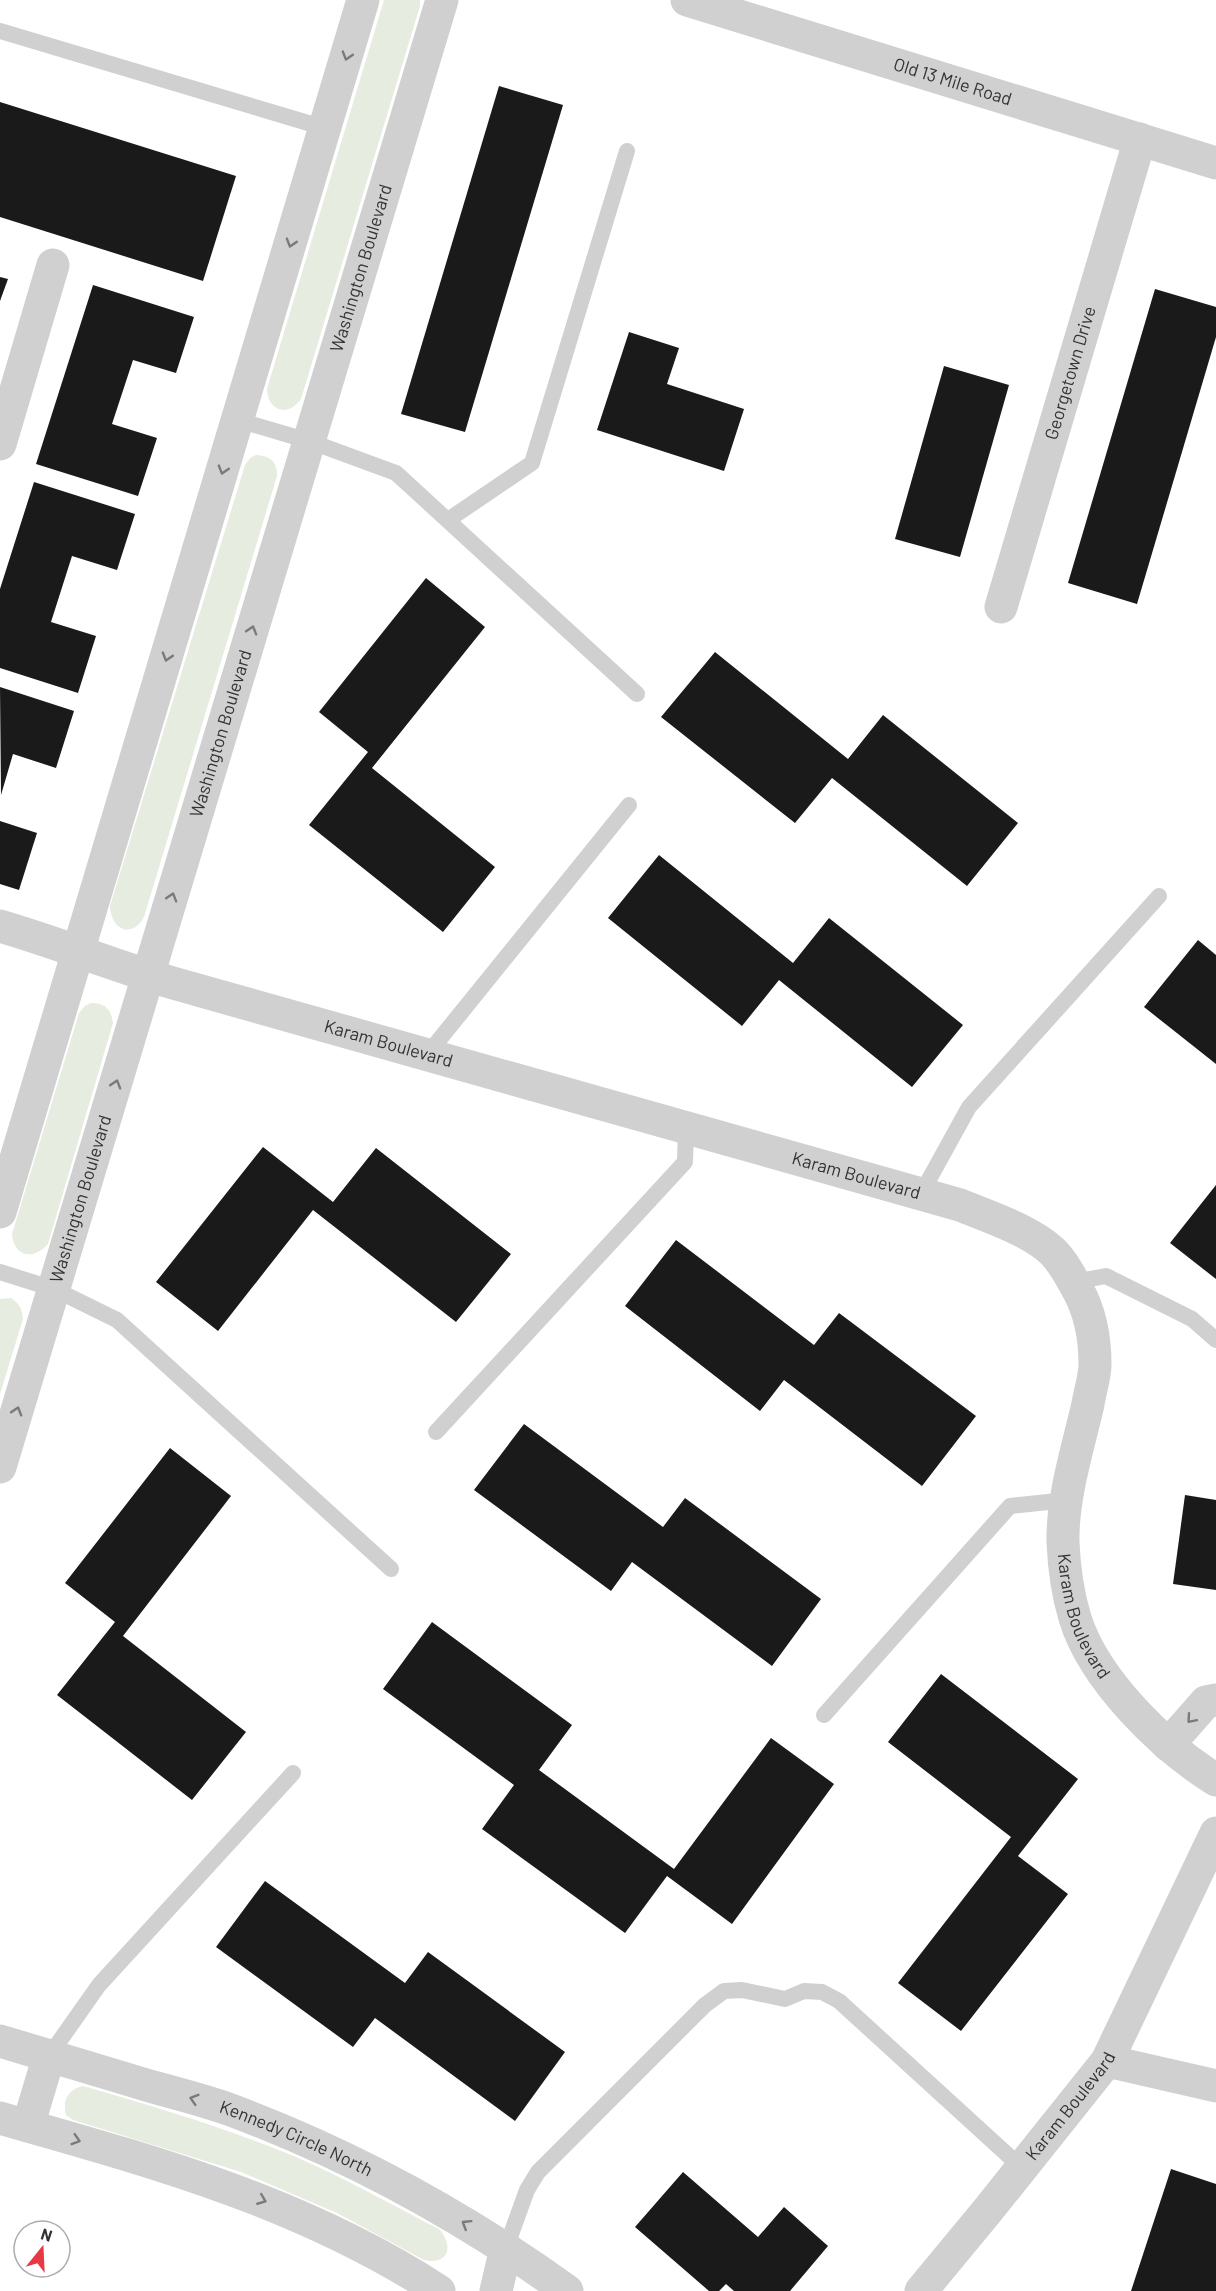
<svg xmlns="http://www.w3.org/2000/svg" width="1216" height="2291" font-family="Barlow,sans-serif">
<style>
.green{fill:#e6ecdf}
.building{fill:#1a1a1a}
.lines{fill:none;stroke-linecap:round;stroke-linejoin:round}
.service{stroke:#d0d0d0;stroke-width:16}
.minor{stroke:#d0d0d0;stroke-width:33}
.tertiary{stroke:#d0d0d0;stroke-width:33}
.oneway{stroke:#7a7a7a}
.labels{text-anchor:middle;stroke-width:6;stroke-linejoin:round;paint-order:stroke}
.street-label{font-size:18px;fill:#333;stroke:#fff}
</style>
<rect width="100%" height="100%" fill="#fff"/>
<g class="green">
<path d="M384,0H420V6L301,399C288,417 268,412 267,389Z"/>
<path d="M256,455C270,456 277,461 277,476L144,917C132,939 111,930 110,906L245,465L250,458Z"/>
<path d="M91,1003C105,1003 111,1009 113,1023L48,1244C34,1260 14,1258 12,1234L79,1013L85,1006Z"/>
<path d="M11,1298C20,1304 22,1309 23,1319L0,1394V1299Z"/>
<path d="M83,2086C155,2107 227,2128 296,2157C345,2178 392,2205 439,2229C454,2245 449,2266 424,2260L337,2213L241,2172L73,2120L66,2115C62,2101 68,2089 83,2086Z"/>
</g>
<g class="building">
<path d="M499,86L563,105L465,432L401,414Z"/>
<path d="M0,102L236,176L203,281L0,217Z"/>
<path d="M0,277L8,279L0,301Z"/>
<path d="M93,285L194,317L176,373L133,360L112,424L157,438L138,496L36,464Z"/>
<path d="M1155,289L1216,307V337L1137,604L1068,583Z"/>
<path d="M629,332L679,348L667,384L744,409L724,471L597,430Z"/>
<path d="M944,366L1009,385L960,557L895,539Z"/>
<path d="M34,482L135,514L117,570L72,556L51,622L96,636L78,693L0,668V589Z"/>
<path d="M426,578L485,627L372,768L495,867L443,932L309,825L368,752L319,712Z"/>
<path d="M715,652L848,759L883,715L1018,823L967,886L832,778L795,823L661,717Z"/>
<path d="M0,687L74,711L56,768L13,754L1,795Z"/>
<path d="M0,821L37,833L19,890L0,884Z"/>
<path d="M659,855L793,963L829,918L963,1025L912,1087L779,980L742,1026L608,918Z"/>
<path d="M1198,940L1216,955V1064L1144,1007Z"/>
<path d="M263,1147L333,1202L376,1148L511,1254L456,1322L313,1210L218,1331L156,1282Z"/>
<path d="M1216,1185V1279L1170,1243Z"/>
<path d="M676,1240L814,1345L839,1313L976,1416L922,1486L784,1380L760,1411L625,1306Z"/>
<path d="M524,1424L663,1527L685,1498L821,1599L772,1666L632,1562L611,1591L474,1490Z"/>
<path d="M170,1448L231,1496L123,1636L246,1732L192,1800L57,1695L115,1622L65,1583Z"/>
<path d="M1185,1495L1216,1500V1590L1173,1584Z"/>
<path d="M432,1622L572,1725L539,1770L674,1869L771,1738L834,1784L732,1924L667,1876L625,1933L482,1829L514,1785L383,1689Z"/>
<path d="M941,1674L1078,1779L1018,1856L1068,1894L961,2031L898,1983L1011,1837L888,1742Z"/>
<path d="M265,1881L405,1983L428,1952L565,2052L515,2121L375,2018L353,2047L216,1947Z"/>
<path d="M1171,2169L1216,2184V2291H1131Z"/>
<path d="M683,2172L758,2237L784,2207L828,2246L790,2291H734L726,2284L719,2291H709L635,2227Z"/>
</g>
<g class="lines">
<g class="service">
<path d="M0,31L325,128"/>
<path d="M238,420L309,441L396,473L637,694"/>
<path d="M448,520L532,463L627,151"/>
<path d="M426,1056L629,805"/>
<path d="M921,1194L969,1107L1159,896"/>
<path d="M0,1272L54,1289L117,1320L391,1569"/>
<path d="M1074,1282L1106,1276L1192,1319L1216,1340"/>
<path d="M436,1432L685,1162L686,1128"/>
<path d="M824,1715L1010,1506L1067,1500"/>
<path d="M49,2056L99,1985L293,1773"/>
<path d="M506,2248L527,2190L538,2172L705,2005L724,1991L742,1990L785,1999L804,1991L822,1992L839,2001L1021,2167"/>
</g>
<g class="minor">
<path d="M0,444L53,265"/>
<path id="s1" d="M1001,607L1140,139"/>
<path id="s2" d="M0,926C59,943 114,966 173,983L960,1205C989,1217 1030,1230 1053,1252C1063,1262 1071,1277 1078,1290C1090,1312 1095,1338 1095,1364C1095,1377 1090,1391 1088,1404C1078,1448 1062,1497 1063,1542C1064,1567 1068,1595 1075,1618C1094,1680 1163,1747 1216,1780"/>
<path d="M0,1212L363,0"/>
<path id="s3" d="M0,1467L442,0"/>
<path d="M1168,1745L1206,1702L1216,1700"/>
<path id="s4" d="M0,2041C51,2056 102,2072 153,2087C179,2094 206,2101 231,2110C351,2155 463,2216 567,2291"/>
<path d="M1107,2061L1216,2086"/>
<path d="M0,2118C155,2162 302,2202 439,2291"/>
<path d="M28,2126L49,2056"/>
<path d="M496,2291L506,2248"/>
<path id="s5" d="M921,2291L988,2210L1107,2061L1216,1833"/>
</g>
<path class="tertiary" id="s6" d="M687,0L1216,163"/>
</g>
<defs><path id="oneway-chevron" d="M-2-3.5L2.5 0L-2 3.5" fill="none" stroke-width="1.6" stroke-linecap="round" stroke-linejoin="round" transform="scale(1.5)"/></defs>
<g class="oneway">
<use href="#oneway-chevron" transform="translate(347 56) rotate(107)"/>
<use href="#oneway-chevron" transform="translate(291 243) rotate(107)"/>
<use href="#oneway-chevron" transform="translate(223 470) rotate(107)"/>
<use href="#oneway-chevron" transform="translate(252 630) rotate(-73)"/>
<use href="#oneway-chevron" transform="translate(167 657) rotate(107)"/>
<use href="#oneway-chevron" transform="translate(172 897) rotate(-73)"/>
<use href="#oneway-chevron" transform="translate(116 1084) rotate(-73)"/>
<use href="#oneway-chevron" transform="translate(17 1411) rotate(-73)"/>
<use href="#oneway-chevron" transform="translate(1191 1719) rotate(131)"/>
<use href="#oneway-chevron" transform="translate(194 2099) rotate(-163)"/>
<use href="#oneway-chevron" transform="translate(76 2140) rotate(17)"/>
<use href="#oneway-chevron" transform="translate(262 2200) rotate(22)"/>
<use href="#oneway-chevron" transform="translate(466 2224) rotate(-148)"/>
</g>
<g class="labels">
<g class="street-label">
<text dy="6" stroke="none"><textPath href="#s6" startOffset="278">Old 13 Mile Road</textPath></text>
<text dy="6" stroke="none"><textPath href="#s3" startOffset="1252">Washington Boulevard</textPath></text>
<text dy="6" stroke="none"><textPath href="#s1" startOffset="244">Georgetown Drive</textPath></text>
<text dy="6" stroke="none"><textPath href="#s3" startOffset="766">Washington Boulevard</textPath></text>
<text dy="6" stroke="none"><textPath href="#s2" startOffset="406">Karam Boulevard</textPath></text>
<text dy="6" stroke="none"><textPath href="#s2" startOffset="892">Karam Boulevard</textPath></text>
<text dy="6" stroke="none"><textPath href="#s3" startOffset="280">Washington Boulevard</textPath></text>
<text dy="6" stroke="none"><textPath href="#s2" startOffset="1486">Karam Boulevard</textPath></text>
<text dy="6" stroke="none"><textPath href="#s5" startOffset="238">Karam Boulevard</textPath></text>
<text dy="6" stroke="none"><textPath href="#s4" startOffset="312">Kennedy Circle North</textPath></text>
</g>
</g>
<g transform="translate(42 2249) rotate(18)"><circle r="28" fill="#ffffff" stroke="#adadad" stroke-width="1.5"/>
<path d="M0-4.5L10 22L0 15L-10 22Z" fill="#e63946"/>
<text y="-9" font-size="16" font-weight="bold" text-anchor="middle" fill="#333333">N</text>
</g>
</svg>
